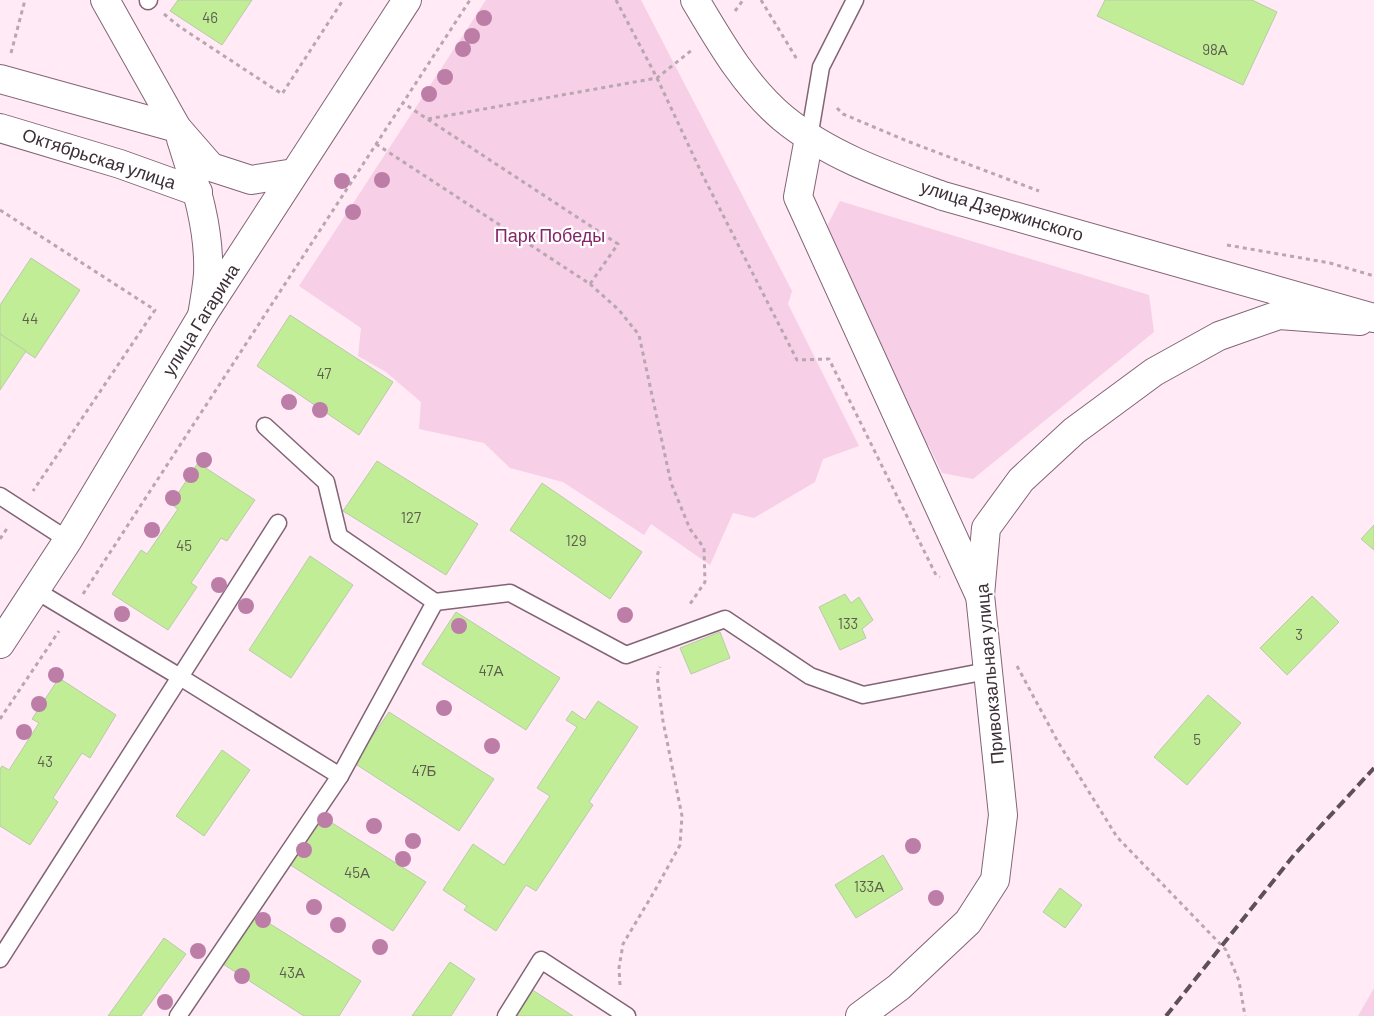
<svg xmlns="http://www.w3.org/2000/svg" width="1374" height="1016" font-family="Barlow,sans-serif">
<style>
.green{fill:#f7cfe6}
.building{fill:#c2ed97;stroke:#b9caab}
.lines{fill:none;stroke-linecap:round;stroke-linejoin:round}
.service-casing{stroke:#826476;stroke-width:19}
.minor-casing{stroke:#826476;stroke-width:30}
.tertiary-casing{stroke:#826476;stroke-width:30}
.secondary-casing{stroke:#826476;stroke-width:30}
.path{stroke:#b8a6b0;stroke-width:3;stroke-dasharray:4 4;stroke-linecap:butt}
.service{stroke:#fff;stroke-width:16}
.minor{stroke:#fff;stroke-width:28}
.tertiary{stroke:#fff;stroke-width:28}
.secondary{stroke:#fff;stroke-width:28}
.rail{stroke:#5e5058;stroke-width:4;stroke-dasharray:10 5;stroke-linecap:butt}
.tree{fill:#bc7da7}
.labels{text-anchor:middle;stroke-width:4.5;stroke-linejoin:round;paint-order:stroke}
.number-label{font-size:15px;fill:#5e5e4f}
.street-label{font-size:18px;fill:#3c2f37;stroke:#fff}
.park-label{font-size:18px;fill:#852467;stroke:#fff}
</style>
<rect width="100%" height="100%" fill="#ffeaf5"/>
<g class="green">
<path d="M486,0H641L792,291L788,304L859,446L823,459L815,482L754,518L733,513L710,565L651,524L644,535L563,482L510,468L484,443L419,429L421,402L386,372L358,356L361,328L299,286Z"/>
<path d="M840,201L1149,295L1154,332L973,479L942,473L929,446L922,440L825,230Z"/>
<path d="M1374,988V1016H1358Z"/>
</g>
<g class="building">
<path d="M178,0H252L222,45L170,11Z"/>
<path d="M1105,0H1252L1277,12L1243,85L1097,16Z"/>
<path d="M31,258L80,290L35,358L0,334V305Z"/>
<path d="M290,315L393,382L359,435L257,366Z"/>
<path d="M0,334L26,351L0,390Z"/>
<path d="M377,461L478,524L446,575L343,511Z"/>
<path d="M198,463L255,500L227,541L221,538L191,583L197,587L168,630L112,594L141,550L147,554L178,509L171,504Z"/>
<path d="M542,483L642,552L610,599L510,530Z"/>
<path d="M1374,525V550L1361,539Z"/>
<path d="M310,556L353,585L291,678L249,650Z"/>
<path d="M845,594L851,603L859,597L873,620L862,629L866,638L840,650L819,607Z"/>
<path d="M1312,596L1339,622L1287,675L1260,648Z"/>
<path d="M456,612L560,678L526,730L422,664Z"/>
<path d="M720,632L730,658L691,674L680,648Z"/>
<path d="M59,678L116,715L90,758L82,753L53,798L58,802L30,845L0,826V769L2,766L9,770L39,723L32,719Z"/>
<path d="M1208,695L1241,723L1187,785L1154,757Z"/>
<path d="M598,701L638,727L589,802L593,805L536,891L526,885L496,931L464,910L467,906L443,890L473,844L504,865L550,796L537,788L577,727L566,720L572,711L585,720Z"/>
<path d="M389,712L494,779L459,831L354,763Z"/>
<path d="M222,750L250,770L204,836L176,816Z"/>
<path d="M321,816L426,882L393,931L289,864Z"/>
<path d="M883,855L903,889L856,918L835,885Z"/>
<path d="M1060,888L1082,905L1065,928L1043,912Z"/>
<path d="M256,915L361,981L339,1016H304L223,964Z"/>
<path d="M164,938L186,954L141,1016H108Z"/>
<path d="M450,962L475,979L451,1016H412Z"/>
<path d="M523,984L573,1016H502Z"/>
</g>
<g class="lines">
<defs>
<g id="service">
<path d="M148,1L149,0"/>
<path d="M809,138L821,67L855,0"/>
<path d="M0,496L68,540"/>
<path d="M35,590L180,677L278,523"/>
<path d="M435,602L510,593L626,655L725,619L810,676L863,695L987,671"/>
<path d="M0,959L180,677L340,776L435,602L339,536L326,482L265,426"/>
<path d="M178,1016L340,776"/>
<path d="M506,1016L541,960L627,1016"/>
</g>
<g id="minor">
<path d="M0,79L177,128"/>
<path d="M0,128L120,164L198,192"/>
</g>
<g id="tertiary">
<path d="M105,0L177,128L211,167L251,180L294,173"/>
<path d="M809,138L798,197L979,594"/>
<path d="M181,139C195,183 210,228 208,274C207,288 204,303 202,316"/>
<path d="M860,1016L899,987L968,922L995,880L1003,815L980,595L986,528L1021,480L1074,431L1154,372L1219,336L1279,315L1360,321"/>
</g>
<g id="secondary">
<path d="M695,0C720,42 745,86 783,118C829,156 888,176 943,196L1374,318"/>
<path d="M0,644L68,540L202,316L407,0"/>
</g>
</defs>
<use href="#service" class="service-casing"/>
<use href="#minor" class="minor-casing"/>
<use href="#tertiary" class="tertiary-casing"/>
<use href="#secondary" class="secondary-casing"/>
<g class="path">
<path d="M616,0L657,78L702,174L797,360L829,359L936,575L940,577"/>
<path d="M761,0L798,61"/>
<path d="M735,11L743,0"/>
<path d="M164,14L180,27L282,94L343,0"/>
<path d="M11,53L25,0"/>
<path d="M837,108L843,114L907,141L1039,191"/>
<path d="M428,119L657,78L693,49"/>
<path d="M376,144L590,284L618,244L403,103"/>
<path d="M0,210L155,310L33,491"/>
<path d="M1227,245L1330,263L1374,276"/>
<path d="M590,284L619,310L639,335L671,483L690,529L704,548L705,582L688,607"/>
<path d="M0,539L8,527"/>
<path d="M83,594L470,0"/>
<path d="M1017,666L1058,742L1117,837L1226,950L1239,981L1245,1016"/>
<path d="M0,719L59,631"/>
<path d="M620,985L619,968L623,944L654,892L680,845L682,816L663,721L657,676L660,667"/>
</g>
<use href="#service" class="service"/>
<use href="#minor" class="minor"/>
<use href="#tertiary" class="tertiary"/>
<use href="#secondary" class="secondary"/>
<path class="rail" d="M1166,1016L1294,855L1374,768"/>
</g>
<g class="tree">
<circle cx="484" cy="18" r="8"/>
<circle cx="472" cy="36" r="8"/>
<circle cx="463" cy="49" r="8"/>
<circle cx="445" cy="77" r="8"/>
<circle cx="429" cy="94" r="8"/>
<circle cx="382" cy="180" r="8"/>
<circle cx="342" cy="181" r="8"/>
<circle cx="353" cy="212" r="8"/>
<circle cx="289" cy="402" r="8"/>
<circle cx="320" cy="410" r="8"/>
<circle cx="204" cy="460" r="8"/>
<circle cx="191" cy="475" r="8"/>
<circle cx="173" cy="498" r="8"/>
<circle cx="152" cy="530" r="8"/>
<circle cx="219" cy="585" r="8"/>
<circle cx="246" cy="606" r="8"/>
<circle cx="122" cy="614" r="8"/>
<circle cx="625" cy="615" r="8"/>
<circle cx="459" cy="626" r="8"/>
<circle cx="56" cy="675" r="8"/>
<circle cx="39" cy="704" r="8"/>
<circle cx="444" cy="708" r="8"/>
<circle cx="24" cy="732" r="8"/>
<circle cx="492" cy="746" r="8"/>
<circle cx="325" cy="820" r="8"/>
<circle cx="374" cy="826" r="8"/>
<circle cx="413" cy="841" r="8"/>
<circle cx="913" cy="846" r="8"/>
<circle cx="304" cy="850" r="8"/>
<circle cx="403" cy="859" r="8"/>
<circle cx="936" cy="898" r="8"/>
<circle cx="314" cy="907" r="8"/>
<circle cx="263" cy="920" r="8"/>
<circle cx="338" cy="925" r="8"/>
<circle cx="380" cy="947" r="8"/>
<circle cx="198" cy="951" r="8"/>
<circle cx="242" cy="976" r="8"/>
<circle cx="165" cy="1002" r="8"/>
</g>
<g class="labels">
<g class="number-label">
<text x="210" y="23">46</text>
<text x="1215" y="55">98А</text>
<text x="30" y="324">44</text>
<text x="324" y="379">47</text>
<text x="411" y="523">127</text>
<text x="576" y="546">129</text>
<text x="184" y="551">45</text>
<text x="848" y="629">133</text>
<text x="1299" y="640">3</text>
<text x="491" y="676">47А</text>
<text x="1197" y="745">5</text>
<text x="45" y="767">43</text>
<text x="424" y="776">47Б</text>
<text x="357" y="878">45А</text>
<text x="869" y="892">133А</text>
<text x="292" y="978">43А</text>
</g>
<g class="street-label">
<text transform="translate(99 159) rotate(18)" y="6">Октябрьская улица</text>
<text transform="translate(1002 211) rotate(17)" y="6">улица Дзержинского</text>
<text transform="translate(201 320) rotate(-58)" y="6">улица Гагарина</text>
<text transform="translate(990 674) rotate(-95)" y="6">Привокзальная улица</text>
</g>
<g class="park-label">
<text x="550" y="242">Парк Победы</text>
</g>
</g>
</svg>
